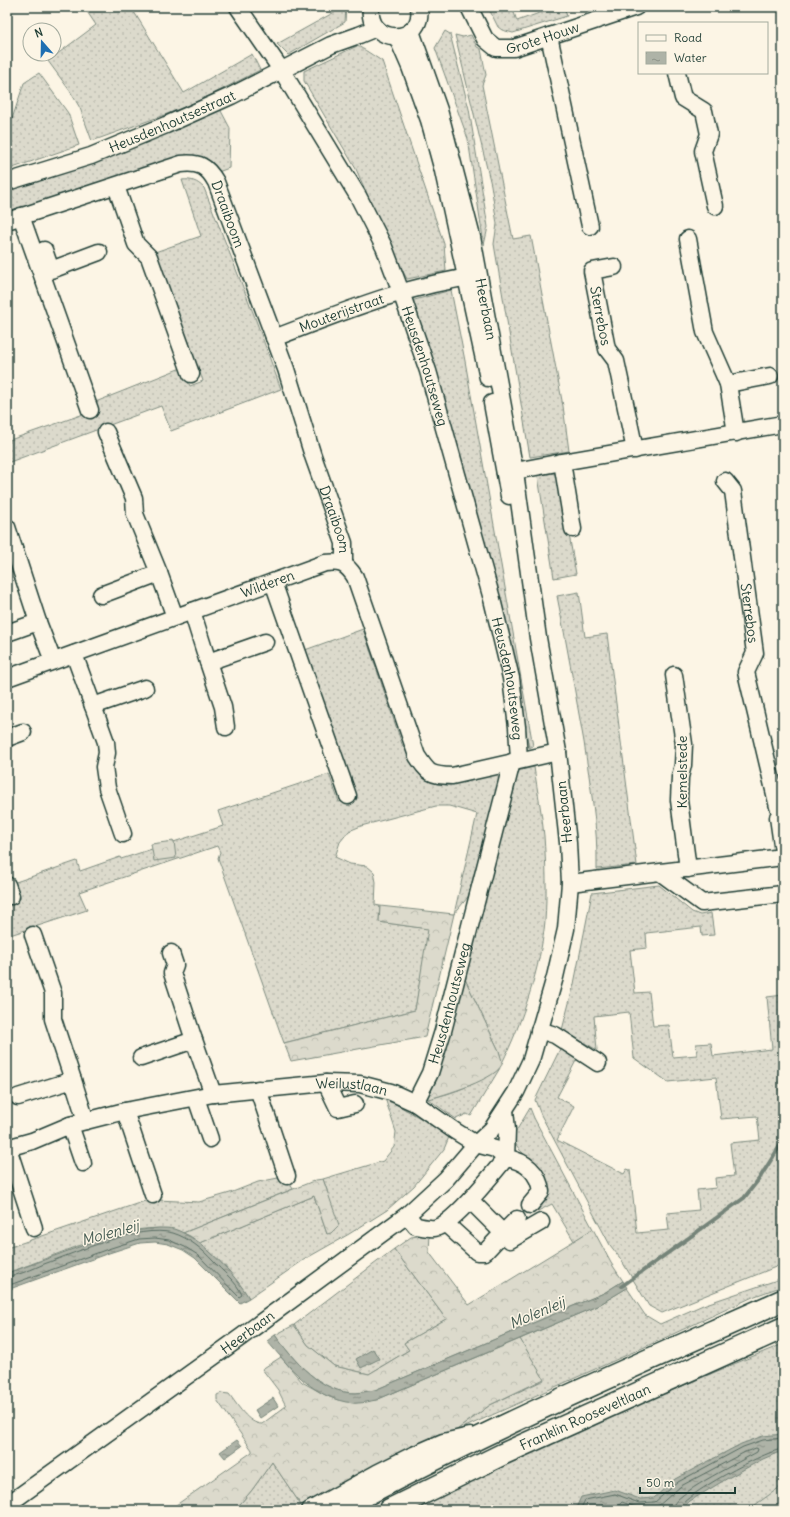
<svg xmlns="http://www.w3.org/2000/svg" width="790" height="1517" font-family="Delius,sans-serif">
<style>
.grass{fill:url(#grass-dots);stroke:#7e8c80}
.forest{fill:url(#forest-crowns);stroke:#7e8c80}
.water{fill:url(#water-ripples);stroke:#758479}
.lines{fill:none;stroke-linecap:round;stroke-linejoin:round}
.shore{stroke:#586c62;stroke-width:1}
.stream{stroke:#758479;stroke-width:4}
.minor-casing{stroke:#1f3d34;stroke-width:19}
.major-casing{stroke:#1f3d34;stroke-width:24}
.minor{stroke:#fcf5e5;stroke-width:16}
.major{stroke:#fcf5e5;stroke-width:21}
.labels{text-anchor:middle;stroke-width:3;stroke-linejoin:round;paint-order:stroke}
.street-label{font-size:14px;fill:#1f3d34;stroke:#fcf5e5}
.water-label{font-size:15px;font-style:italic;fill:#435a51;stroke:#fcf5e5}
</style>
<defs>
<pattern id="grass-dots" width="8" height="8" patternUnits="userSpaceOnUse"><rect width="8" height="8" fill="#dcdacc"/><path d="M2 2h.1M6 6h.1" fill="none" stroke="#bcbcb0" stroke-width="1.8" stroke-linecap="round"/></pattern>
<pattern id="forest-crowns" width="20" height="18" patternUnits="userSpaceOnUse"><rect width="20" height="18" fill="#dcdacc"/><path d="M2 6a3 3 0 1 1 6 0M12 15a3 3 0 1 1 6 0" fill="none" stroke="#bcbcb0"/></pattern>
<pattern id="water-ripples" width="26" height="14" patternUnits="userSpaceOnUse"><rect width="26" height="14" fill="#aeb3a7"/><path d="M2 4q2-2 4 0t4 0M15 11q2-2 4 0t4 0" fill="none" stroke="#8d9389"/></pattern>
</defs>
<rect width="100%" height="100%" fill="#fcf5e5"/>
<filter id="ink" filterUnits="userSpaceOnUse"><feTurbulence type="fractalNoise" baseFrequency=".025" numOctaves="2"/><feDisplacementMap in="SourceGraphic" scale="8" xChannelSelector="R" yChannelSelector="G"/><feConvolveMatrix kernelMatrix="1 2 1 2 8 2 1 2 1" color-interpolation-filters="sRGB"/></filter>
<g filter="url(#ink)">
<g class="grass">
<path d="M84,7H131L184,93L252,54L260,70L203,99L167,114L92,141L80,108L70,91L48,61L96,25Z"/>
<path d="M339,7H346L345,22L288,55L277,44L340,9Z"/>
<path d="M488,7H512L517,21L556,7H564L567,16L513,33L502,30L498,27Z"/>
<path d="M445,31L450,34L469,109L488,227L484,245L468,139L435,48Z"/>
<path d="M455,35L463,37L471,35L477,47L481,49L486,75L482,85L513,239L531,236L563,406L569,451L530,457L494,244L497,224L491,185Z"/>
<path d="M357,46C363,48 375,57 382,61L444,244L446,271L407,279L389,245L356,169L304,81V71Z"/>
<path d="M39,73L68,113L79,145L7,170V122L12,119L24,83Z"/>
<path d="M220,109L230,128L229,168L218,172L214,165L205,159L7,215V189Z"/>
<path d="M182,180C191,179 197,181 204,188L254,315L281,389L171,431L161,406L7,463V441L95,410L93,403L181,368L190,386L203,381L155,252L201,236Z"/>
<path d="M451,290L465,361L533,746L529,748L524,721L411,301Z"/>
<path d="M558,472L576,574L554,578L538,476Z"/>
<path d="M579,592L585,637L607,634L637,865L597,869C598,826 590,784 584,742C575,693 567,644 557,596Z"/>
<path d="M363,629L402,744L418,772L427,779L437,783H455L502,772L468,897L454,914L477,814L449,806H436L361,826L349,831L340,842L335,857L350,864L367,866L374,872L376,882L375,905L380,906L379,922L429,929L415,1010L284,1043L218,858L220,852L217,846L79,892L87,910L7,936V885L77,861L80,871L120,857L121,859L223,826L218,811L329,774L339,802L355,797L305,650Z"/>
<path d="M534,767C537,790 542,813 544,836C546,864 547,893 545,921C541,966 522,1023 502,1063L499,1051L464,977L517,771Z"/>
<path d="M659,885L692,912L700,915L711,913L714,935L702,936L701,927L646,933L647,948L630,950L635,993L649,992L653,1026L669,1025L673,1057L697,1055L696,1044L711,1043L713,1056L772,1049L767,997L783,995V1264L662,1313L649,1306L620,1258L610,1245L541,1115L535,1100L561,1047L578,1057L557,1097L574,1106L557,1140L624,1174L627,1169L630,1170L637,1233L669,1230L667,1213L699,1210L697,1190L716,1188L715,1178L734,1176L730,1143L760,1140L757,1116L721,1119L716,1077L668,1082L634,1058L629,1012L594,1016L597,1050L562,1030L574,984L592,893Z"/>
<path d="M500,1068L471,1116L467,1114L456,1119L428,1099C454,1093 478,1084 500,1068Z"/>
<path d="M385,1098L422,1119L449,1137L444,1149L414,1186L387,1210L349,1234L305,1259L249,1298C238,1280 216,1256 200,1243L314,1196L327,1234V1190L323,1179L383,1161L394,1147L396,1132Z"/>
<path d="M530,1108L534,1118L593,1229L574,1241L552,1204L538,1211L536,1207L533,1164L519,1149L512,1138Z"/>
<path d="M278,1178L289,1182L293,1189L183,1233C139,1214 52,1258 7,1273V1248L145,1201L157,1200L199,1202L230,1193L258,1182Z"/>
<path d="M394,1249L446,1319L404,1343L409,1350L369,1374L334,1366L308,1345L294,1325Z"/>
<path d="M783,1278V1286L755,1296L658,1341L454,1432L490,1405L544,1380L520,1339L597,1306L627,1288L645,1315L660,1324L703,1305Z"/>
<path d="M783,1344V1491L761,1510H408C532,1452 656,1395 783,1344Z"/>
<path d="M272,1462L301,1505L294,1510H235L252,1490Z"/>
</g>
<g class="forest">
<path d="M174,841L176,858L154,861L151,844Z"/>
<path d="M380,906L454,914L425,1037L291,1061L284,1043L415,1010L428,929L379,922Z"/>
<path d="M464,977L499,1051C500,1055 502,1060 502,1063C501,1078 441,1096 428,1099L424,1096Z"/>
<path d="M323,1179L339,1225L331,1233L327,1234L314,1196L200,1243L190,1236L183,1233L316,1180Z"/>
<path d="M593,1229L611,1263L623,1281L604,1293L375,1390C369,1391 363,1392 356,1393C322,1394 293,1360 275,1335L294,1325L308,1345L334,1366L369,1374L409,1350L404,1343L446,1319L394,1249L411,1237L430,1234L429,1252L469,1305Z"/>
<path d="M520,1339L544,1379L490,1405L454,1432L386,1460L301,1505L272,1462L252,1490L235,1510H169L252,1452V1450L217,1400V1395L221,1393L229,1394C237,1404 248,1424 262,1424L286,1406L278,1390L262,1369L281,1357L302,1382L327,1396L339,1400H376Z"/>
<path d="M783,1485V1510H748Z"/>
</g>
<g class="water">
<path d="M159,1228C164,1228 170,1228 174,1229C200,1237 236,1275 249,1298L240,1303L195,1258L183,1250L168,1244L155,1242L140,1243L109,1253L7,1290V1273C57,1257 105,1232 159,1228Z"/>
<path d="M623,1281L627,1288L597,1306L376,1400C370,1401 364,1403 358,1403C354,1404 350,1402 346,1402C310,1395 289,1366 267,1341L275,1335C293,1360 322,1394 356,1393C363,1392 369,1391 375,1390L604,1293Z"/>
<path d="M373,1349L379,1359L361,1368L356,1359Z"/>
<path d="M273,1398L278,1406L260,1418L255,1410Z"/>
<path d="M783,1434V1453H777L763,1459L728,1478L690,1501L680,1510H629L608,1508L597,1510H575L581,1497L615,1490L640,1499L654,1498L675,1479L741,1444L763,1436Z"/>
<path d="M237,1440L242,1446L225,1458L220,1452Z"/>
</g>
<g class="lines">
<g class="shore">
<path d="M7,1277C19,1275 33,1269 44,1264C78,1252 138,1224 173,1233C189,1238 202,1249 213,1261C222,1271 237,1282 242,1295L239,1297L198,1255L185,1247L169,1240L155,1238L139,1239L108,1249L7,1286"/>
<path d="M580,1510L585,1500L615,1494L639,1503L655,1502L678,1482L743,1447L763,1440L783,1438"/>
<path d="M621,1510L620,1504L622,1502L638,1508L657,1507L681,1486L745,1452L756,1448L758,1449L757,1452C741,1461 682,1490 674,1504C672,1506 673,1507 673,1510"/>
<path d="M678,1510C679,1497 768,1449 783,1449"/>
</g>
<path class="stream" d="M622,1286L744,1198L759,1179L783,1141"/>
<defs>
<g id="minor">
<path id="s1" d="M238,7L282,71L358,196L384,247L401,292L428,371L492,599L511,678L517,727L519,760"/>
<path d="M371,7C366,46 425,46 419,7"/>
<path id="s2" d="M469,7L485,39L496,48H514L636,7"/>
<path d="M549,36L590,226"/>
<path d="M397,37L410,67L429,120L443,171L488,378"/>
<path d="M677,73L683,98L704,111L709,134L703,151L715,206"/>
<path id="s3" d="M7,182L91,156L166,125L231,96L331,45L359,35L376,28"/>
<path d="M116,186L136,244L149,257L191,374"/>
<path d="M21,216L90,410"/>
<path id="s4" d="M7,221L181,164C199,162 207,166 216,182L286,369L313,456L344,543V564"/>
<path d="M688,239L705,332L728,384L736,433"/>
<path d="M44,250L51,270L99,252"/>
<path id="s5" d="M614,267L592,271L607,349L616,361L635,450"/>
<path id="s6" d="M274,338C340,313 407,285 477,276"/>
<path d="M728,384L770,376"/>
<path d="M492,403L509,496"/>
<path d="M106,432L134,498L135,514L159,573"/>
<path d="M562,462L573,529"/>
<path d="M505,473L562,462L783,424"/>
<path id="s7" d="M725,481L733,491L755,653L746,672L778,807L783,811"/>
<path d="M7,527L38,622"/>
<path d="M273,582L348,796"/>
<path d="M101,595L159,573L175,617"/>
<path d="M192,611L208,662L265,642"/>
<path d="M7,633L38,622L53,661"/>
<path d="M74,654L93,706L145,688"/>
<path d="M208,662L223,707L226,727"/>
<path d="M674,675L684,744L683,765L680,777L679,800L688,869"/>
<path id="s8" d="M7,678L325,563C340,561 346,563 355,577L417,756C429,774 430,775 452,776L558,752"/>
<path d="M93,706L106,742L107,753L104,767L107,788L123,834"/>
<path d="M7,738L23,732"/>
<path d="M783,817H778L783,852"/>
<path d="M661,873L702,903L783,894"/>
<path d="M570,883L783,857"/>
<path d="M7,885L11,896"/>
<path d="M33,935L53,993V1019L73,1080"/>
<path d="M171,953L175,965L172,973L194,1040"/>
<path d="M539,1030L555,1035L598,1063"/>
<path d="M141,1058L194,1040L213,1094"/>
<path d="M326,1083L338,1108L355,1104"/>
<path d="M258,1089L287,1176"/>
<path d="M18,1097L73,1080L86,1121"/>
<path d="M196,1098L210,1139"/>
<path id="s9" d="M415,1103L430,1073L443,1031L512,762"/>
<path d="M505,1110L507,1130L506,1158C525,1161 539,1172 541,1192L530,1205"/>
<path d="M125,1111L153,1195"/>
<path d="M70,1125L83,1163"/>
<path id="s10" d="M7,1148L32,1141L70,1125L125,1111L213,1094L326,1083L360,1084L391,1092L415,1103L455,1131L476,1144L495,1149L506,1158C492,1174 454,1224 435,1228C430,1229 422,1227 416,1226L407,1215"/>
<path d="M8,1148L34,1228"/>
<path d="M517,1219L503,1233L510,1240L541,1222"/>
<path d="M446,1224L477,1252H485L503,1233L470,1200"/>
<path id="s11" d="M7,1505L241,1337L407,1215L446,1179L476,1144L492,1129L516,1092L531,1060L555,977L566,929L570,883L568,843L558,752L538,638L515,472L472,237L439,110L411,31"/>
<path d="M310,1510L377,1473L411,1456L443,1442L470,1436"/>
</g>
<g id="major">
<path d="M338,1510C482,1431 633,1367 783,1300"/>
<path id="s12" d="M389,1510L503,1454L783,1328"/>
</g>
</defs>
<use href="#minor" class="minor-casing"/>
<use href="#major" class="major-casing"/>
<use href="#minor" class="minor"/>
<use href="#major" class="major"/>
</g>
</g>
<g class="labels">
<g class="street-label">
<text dy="5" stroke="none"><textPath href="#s2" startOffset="98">Grote Houw</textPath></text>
<text dy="5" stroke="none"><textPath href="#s3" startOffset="176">Heusdenhoutsestraat</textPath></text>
<text dy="5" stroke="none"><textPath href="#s4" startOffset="260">Draaiboom</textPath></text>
<text transform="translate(486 309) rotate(79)" y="5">Heerbaan</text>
<text dy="5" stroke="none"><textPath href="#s6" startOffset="72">Mouterijstraat</textPath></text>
<text dy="5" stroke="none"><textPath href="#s5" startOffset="68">Sterrebos</textPath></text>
<text dy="5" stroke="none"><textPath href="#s1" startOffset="407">Heusdenhoutseweg</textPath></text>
<text dy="5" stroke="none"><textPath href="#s4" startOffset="584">Draaiboom</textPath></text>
<text dy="5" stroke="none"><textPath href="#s8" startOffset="277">Wilderen</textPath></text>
<text dy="5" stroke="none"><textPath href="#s7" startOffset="136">Sterrebos</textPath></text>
<text dy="5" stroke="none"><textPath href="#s1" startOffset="731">Heusdenhoutseweg</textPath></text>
<text transform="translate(682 772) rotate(-90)" y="5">Kemelstede</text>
<text transform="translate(564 812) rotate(-96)" y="5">Heerbaan</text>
<text dy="5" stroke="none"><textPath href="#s9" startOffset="106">Heusdenhoutseweg</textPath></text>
<text dy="5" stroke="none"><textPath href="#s10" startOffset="353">Weilustlaan</textPath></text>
<text dy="5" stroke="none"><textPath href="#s11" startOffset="296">Heerbaan</textPath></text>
<text dy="5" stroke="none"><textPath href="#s12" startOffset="217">Franklin Rooseveltlaan</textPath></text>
</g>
<g class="water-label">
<text transform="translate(110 1233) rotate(-15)" y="5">Molenleij</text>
<text transform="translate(537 1313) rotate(-23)" y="5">Molenleij</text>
</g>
</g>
<rect width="790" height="1517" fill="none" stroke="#fcf5e5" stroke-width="24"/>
<rect x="12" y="12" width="766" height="1493" fill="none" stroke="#1f3d34" stroke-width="1.5" filter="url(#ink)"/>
<rect x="638" y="22" width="130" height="52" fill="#fcf5e5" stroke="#a4ab9e"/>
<rect x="646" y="35" width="20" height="6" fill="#fcf5e5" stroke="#a4ab9e"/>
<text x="674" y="42" font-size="12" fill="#1f3d34">Road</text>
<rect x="646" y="52" width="20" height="12" fill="url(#water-ripples)" stroke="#a4ab9e"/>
<text x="674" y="62" font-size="12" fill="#1f3d34">Water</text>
<g transform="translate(42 42) rotate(340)"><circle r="19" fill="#fcf5e5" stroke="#a4ab9e"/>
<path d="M0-3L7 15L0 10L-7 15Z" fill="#1f6fb2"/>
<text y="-6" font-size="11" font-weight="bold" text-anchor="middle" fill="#1f3d34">N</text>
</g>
<path d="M640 1487v6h95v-6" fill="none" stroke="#1f3d34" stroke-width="2"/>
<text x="646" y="1487" font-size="12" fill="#1f3d34" stroke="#fcf5e5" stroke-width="3" paint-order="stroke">50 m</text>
</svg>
